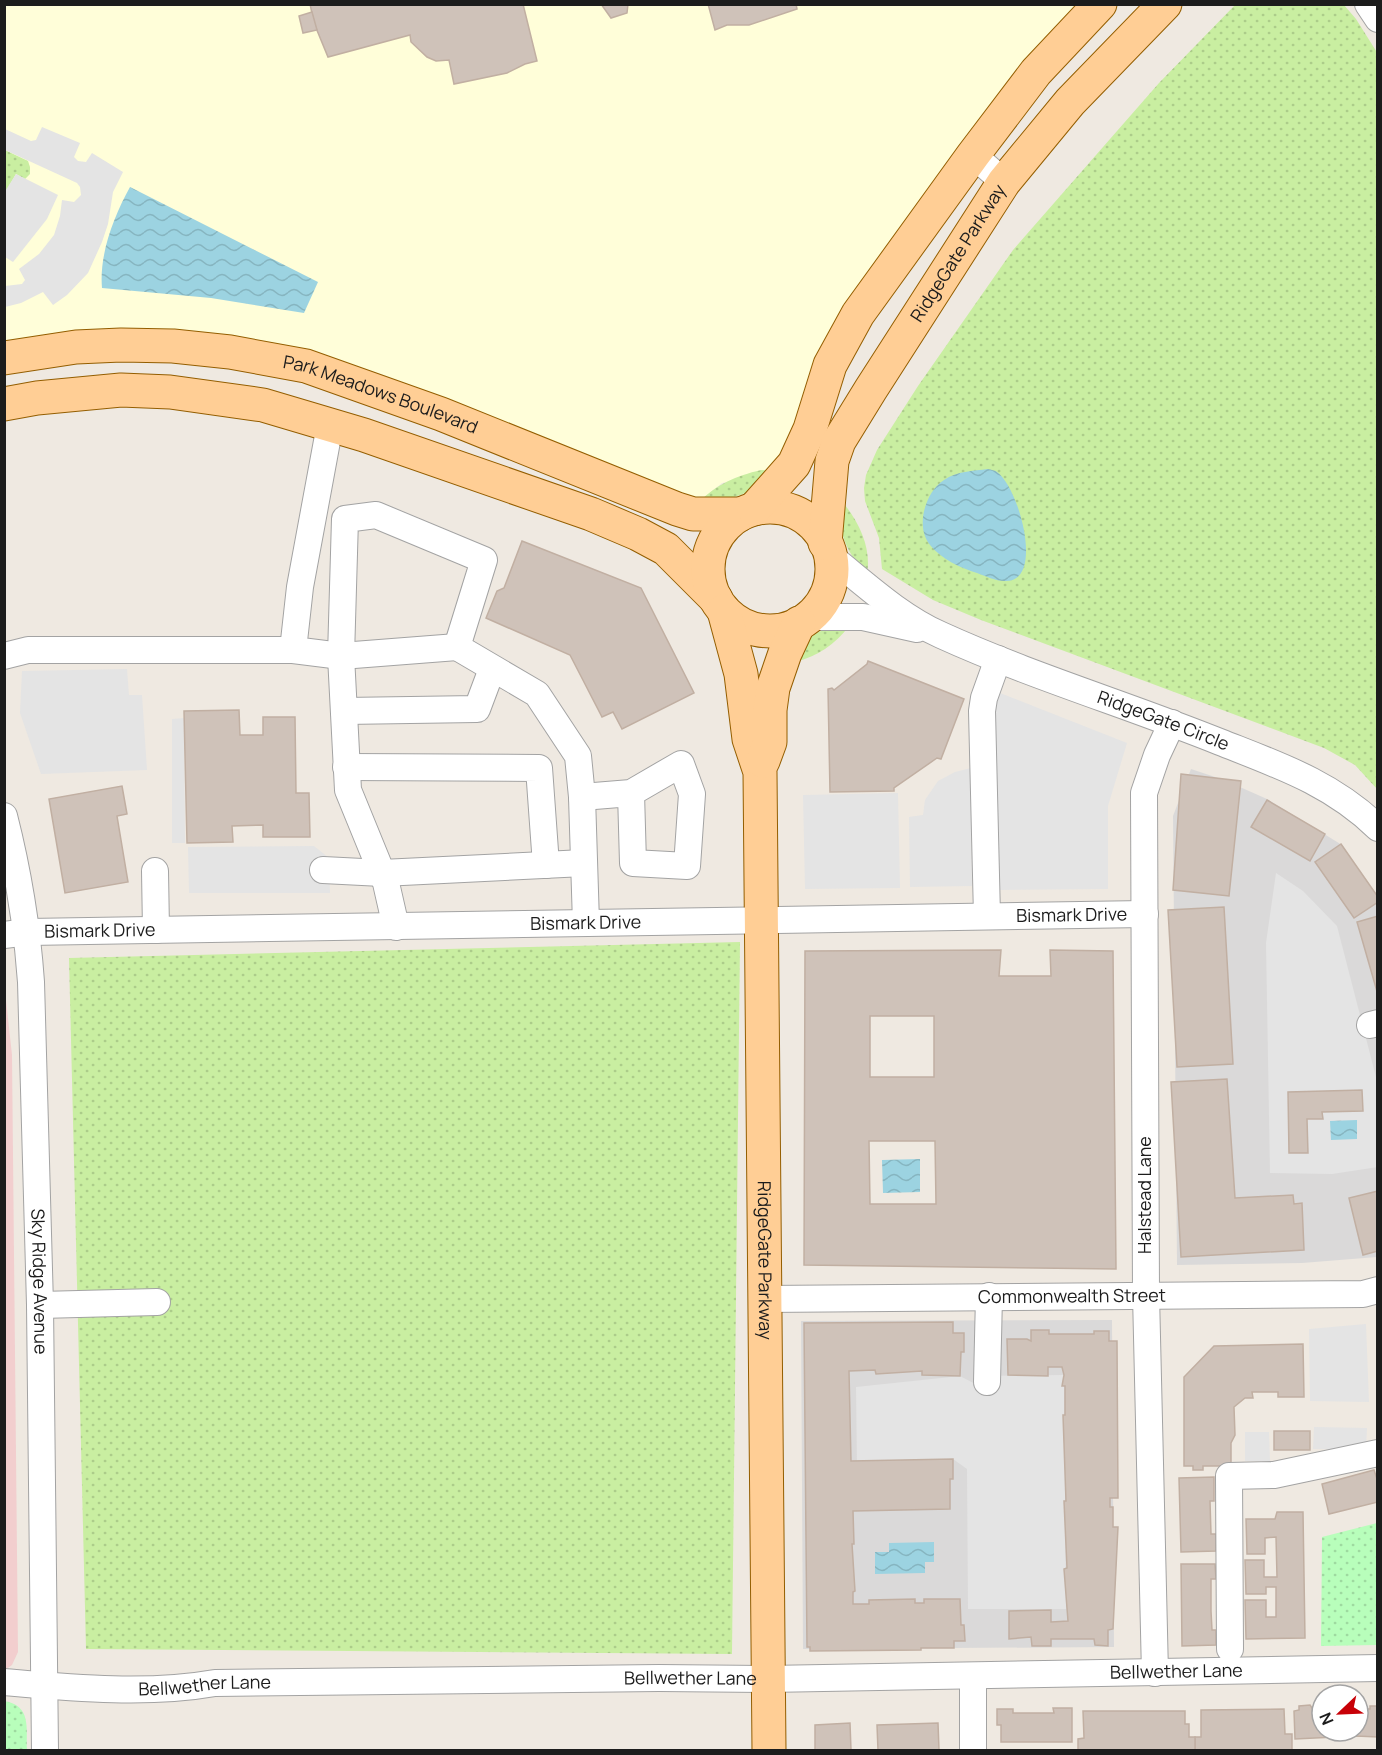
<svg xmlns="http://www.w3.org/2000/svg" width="1382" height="1755" font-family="Manrope,sans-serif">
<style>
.residential{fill:#dad9d9}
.commercial{fill:#f2cece}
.education{fill:#fffed9}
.grass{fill:url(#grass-dots)}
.park{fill:url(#park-dots)}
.parking{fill:#e4e4e4}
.water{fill:url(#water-waves)}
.building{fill:#cfc2b9;stroke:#c1afa2;stroke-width:1.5;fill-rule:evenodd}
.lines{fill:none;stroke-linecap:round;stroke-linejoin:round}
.minor-casing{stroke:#a3a3a3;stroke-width:28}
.major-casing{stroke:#945e00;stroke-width:35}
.minor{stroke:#fff;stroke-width:26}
.major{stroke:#ffce95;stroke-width:33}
.labels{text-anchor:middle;stroke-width:6;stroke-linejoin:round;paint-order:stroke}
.street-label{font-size:18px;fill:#1c1c1c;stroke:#fff}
</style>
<defs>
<pattern id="grass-dots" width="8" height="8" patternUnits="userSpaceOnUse" patternTransform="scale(1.5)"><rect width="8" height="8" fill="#c9eea1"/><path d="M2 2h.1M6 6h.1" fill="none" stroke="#accc8a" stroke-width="1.8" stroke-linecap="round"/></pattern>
<pattern id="park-dots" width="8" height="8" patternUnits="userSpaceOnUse" patternTransform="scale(1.5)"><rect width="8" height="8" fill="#b8febb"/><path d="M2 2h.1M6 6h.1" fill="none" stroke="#9ed9a0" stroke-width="1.8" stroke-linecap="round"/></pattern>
<pattern id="water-waves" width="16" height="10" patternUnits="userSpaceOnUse" patternTransform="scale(1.5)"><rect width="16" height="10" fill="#9cd3e1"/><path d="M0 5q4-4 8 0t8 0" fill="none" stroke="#86b5c0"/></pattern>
</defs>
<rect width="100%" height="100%" fill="#efe9e1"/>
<g class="residential">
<path d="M1191,769L1224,780L1267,799L1342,845L1377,897V1257L1302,1263L1177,1265L1173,816Z"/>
<path d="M1112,1320L1114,1647L803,1649L801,1321Z"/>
</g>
<path class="commercial" d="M4,982L12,1055L18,1652L12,1665L5,1670Z"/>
<path class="education" d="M4,5H1084L1058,32L774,471L722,483L699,502L381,374L311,352L5,344Z"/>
<g class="grass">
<path d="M1235,5H1344L1356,19L1378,54L1377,789L1355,765L1324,748L981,620L933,600L882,569L879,538L865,501L864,488L866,475L877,450L918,386L1013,250L1159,83Z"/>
<path d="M5,150L28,161L30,167V174L25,179L16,174L5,193Z"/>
<path d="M761,470L774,471C744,498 738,498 699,502C717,484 736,476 761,470Z"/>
<path d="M839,498C858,519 872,547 867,575C843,548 840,534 839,498Z"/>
<path d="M849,626C836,644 816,657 795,662C811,631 815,630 849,626Z"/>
<path d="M740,942L732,1654L86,1649L69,958Z"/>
</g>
<g class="park">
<path d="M1377,1523V1645L1321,1646L1322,1537Z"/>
<path d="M4,1701C32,1705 26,1729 27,1750H5Z"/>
</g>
<g class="parking">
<path d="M42,127L80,143L74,157L78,161L86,162L92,153L123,172L113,192L108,224L102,242L88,273L67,295L53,305L43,292L21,303L5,307V286L22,284L25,280L19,269L39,254L54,235L60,216L62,200L74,202L81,195L80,187L77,183L5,150V129L31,141L36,140Z"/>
<path d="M16,174L58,195L47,219L13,262L5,257L4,193Z"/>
<path d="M127,669L129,695H142L147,770L41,774L20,713L22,671Z"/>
<path d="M1000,693L1127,743L1108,806V889L997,890L991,721Z"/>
<path d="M184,718L185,843H172V719Z"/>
<path d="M971,768L972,886L910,887L909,817L923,815L925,800L938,781L955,772Z"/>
<path d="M898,793L900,888L805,889L803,795Z"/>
<path d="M314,846L329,858L330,893H189L188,847Z"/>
<path d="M1276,873L1303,891L1337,926L1377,1081L1378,1167L1332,1174L1270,1173L1266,943Z"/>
<path d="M1366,1324L1369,1402L1310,1401L1309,1329Z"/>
<path d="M1064,1375L1066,1609H968L967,1469L953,1459L857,1469L856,1387L960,1376L979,1386V1376Z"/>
<path d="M1314,1427L1367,1428L1366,1450L1313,1449Z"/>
<path d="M1245,1432H1269L1270,1461H1245Z"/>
</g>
<g class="water">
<path d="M130,187L318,282L304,313L211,298L102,288C99,254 114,216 130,187Z"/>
<path d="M988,469C991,470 995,470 997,472C1019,487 1046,584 1004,581C996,581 985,576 977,573C961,568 941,559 930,545C915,527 925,492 944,480C957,471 973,471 988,469Z"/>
<path d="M1357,1120V1139L1331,1140L1330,1121Z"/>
<path d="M920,1159V1192L883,1193L882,1160Z"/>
<path d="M934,1542V1562H925V1573L875,1574V1552H889V1543Z"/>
</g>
<g class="building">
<path d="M310,4H523L537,61L525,64L507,73L454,84L449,60L436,61L427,57L411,42L410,35L328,57L314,23Z"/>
<path d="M601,4H628L627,13L611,18Z"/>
<path d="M708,4H796L797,9L749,25H727L715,30Z"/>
<path d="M312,12L317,30L303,33L299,16Z"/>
<path d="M522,541L641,588L694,693L622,729L613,712L602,717L570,655L486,618L497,591L504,588Z"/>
<path d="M868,661L964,699L941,759L937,758L894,788V791L830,792L828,689L832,688L834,690L867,664Z"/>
<path d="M239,710L240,735H263V717H295L296,793H309L310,837H263V825L232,826L233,842L187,843L184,711Z"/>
<path d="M1181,774L1241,781L1229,896L1173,890Z"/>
<path d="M122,786L127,814L117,816L128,882L65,893L49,799Z"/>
<path d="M1267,800L1325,834L1310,861L1251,827Z"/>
<path d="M1341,844L1378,897V902L1354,918L1315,862Z"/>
<path d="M1224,907L1233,1064L1177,1067L1168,910Z"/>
<path d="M1378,916V995L1357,922Z"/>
<path d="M1001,950L999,976H1051L1050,950L1113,951L1116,1269L804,1265L805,951ZM870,1016H934V1077H870ZM869,1141H935L936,1204H870Z"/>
<path d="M1227,1079L1235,1198L1293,1195L1294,1204L1302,1203L1304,1250L1181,1257L1171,1082Z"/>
<path d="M1362,1090L1363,1111L1322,1112L1323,1119H1307L1308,1153H1289L1288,1092Z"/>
<path d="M1378,1191V1251L1363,1255L1349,1198Z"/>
<path d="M953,1322V1333H964V1352H961L960,1376L922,1375V1371L876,1374L875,1370L849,1371L851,1461L953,1459V1479H950V1509L853,1511L854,1544H852L855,1591L853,1592V1604H869V1600L915,1599V1603H924V1599H960L961,1625H964L965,1641H954V1648H921V1650L810,1651V1647H807L804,1323Z"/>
<path d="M1031,1330H1049V1334H1094V1331H1109V1341H1117L1118,1498H1110V1507H1113V1527H1118L1113,1629L1108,1630V1646L1095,1645L1094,1639H1051V1646H1032L1031,1637L1009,1639V1611L1051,1610V1622L1068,1621L1064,1569L1067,1568L1064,1501H1066L1063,1415H1065V1386H1062L1064,1375L1062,1367H1048V1376L1008,1375L1007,1339H1027L1031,1341Z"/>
<path d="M1303,1344L1304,1397H1278V1392H1252L1253,1398H1245L1234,1407L1235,1435L1231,1443V1471H1221V1466H1203V1470H1193V1466H1184V1377L1214,1346Z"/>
<rect x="1274" y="1431" width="36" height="19"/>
<path d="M1374,1470L1378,1482V1502L1329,1514L1322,1484Z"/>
<path d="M1214,1477V1501H1210L1211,1534H1216V1551L1181,1552L1179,1478Z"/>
<path d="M1277,1512H1303L1305,1638L1246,1639L1245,1600H1266V1617H1276V1587H1266V1594H1246L1245,1560H1264V1577H1277L1276,1537L1265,1538V1554H1247L1246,1519H1275Z"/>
<path d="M1181,1564H1215L1216,1579H1211V1611L1212,1630H1216V1645L1182,1646Z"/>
<path d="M1310,1705L1314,1711L1322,1709V1731H1358V1709L1363,1711V1709H1370V1706H1378V1737L1356,1736L1295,1739L1294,1711L1299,1710V1706Z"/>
<path d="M1053,1708H1072V1742H1001V1725H997V1709H1013V1713H1054Z"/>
<path d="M1284,1709L1285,1734H1292V1750H1195V1737H1201V1710Z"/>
<path d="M1083,1711H1185V1724H1189V1737H1195V1750H1078V1739L1084,1738Z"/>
<path d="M850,1723L851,1750H815V1725Z"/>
<path d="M938,1723L939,1750H878L877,1725Z"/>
</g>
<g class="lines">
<defs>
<g id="minor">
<path d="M1368,4L1378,19"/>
<path d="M973,155L1004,182"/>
<path d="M330,425L300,587L293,650L341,656L457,647"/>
<path id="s1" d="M830,556C865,584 900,617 941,635C1031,676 1128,705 1220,742C1278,765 1332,783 1378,828"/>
<path d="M808,617H863L917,629"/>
<path d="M4,656L28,650H293"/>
<path d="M344,711L477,709L492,669"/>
<path d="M346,767L539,768L546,865"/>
<path d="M582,797L631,793L681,764L692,794L687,866L633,863L631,793"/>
<path id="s2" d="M4,816C18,871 27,925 31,982L40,1305L45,1750"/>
<path d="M323,870L382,873L584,863"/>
<path d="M155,871L156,930"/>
<path d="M987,916L982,711L984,698L998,659"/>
<path d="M396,927L386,883L348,790L341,656L345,519L376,515L484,560L457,647L537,694L578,756L582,797L586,923"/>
<path id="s3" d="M4,935L28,932L1145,914"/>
<path d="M1370,1025L1378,1023"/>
<path id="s4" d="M764,1299L1363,1294L1378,1290"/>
<path d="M40,1305L157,1302"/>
<path d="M987,1382L989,1296"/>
<path d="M1230,1649L1229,1476L1274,1475L1378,1453"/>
<path d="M1155,1673L1146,1295L1144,793L1157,755L1172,723"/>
<path d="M973,1676V1750"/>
<path id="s5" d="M4,1682C73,1688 147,1695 215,1683L659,1678L768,1679L1378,1668"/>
</g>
<g id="major">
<path id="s6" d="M4,358L76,347L121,345L173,346L230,352L306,366L441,414L677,509L693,514H741"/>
<path d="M4,404L37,398L121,390L170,392L263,405L364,435L591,514L638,534L666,549L716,599"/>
<circle cx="770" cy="569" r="62"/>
<path d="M754,509L794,464L810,429L830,365L858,314L973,155L1036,72L1100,4"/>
<path id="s7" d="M825,543L832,461L839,441L871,389L1004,182L1070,102L1165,4"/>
<path id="s8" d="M724,611L741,674L749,739L760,772L769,1750"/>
<path d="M763,761L770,742V710L773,688L785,653L799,623"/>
</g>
</defs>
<use href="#minor" class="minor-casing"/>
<use href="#major" class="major-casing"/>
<use href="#minor" class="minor"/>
<use href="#major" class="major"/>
</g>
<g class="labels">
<g class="street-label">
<text dy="6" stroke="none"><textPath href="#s7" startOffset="326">RidgeGate Parkway</textPath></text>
<text dy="6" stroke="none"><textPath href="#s6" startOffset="384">Park Meadows Boulevard</textPath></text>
<text dy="6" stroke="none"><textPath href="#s1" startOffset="375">RidgeGate Circle</textPath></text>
<text dy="6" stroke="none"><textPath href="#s3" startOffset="1068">Bismark Drive</textPath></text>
<text dy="6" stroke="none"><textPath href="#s3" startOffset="582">Bismark Drive</textPath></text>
<text dy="6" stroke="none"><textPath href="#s3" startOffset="96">Bismark Drive</textPath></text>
<text transform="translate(1145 1195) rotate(-90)" y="6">Halstead Lane</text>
<text dy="6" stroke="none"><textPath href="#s8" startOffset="654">RidgeGate Parkway</textPath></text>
<text dy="6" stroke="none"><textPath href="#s2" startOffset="468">Sky Ridge Avenue</textPath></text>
<text dy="6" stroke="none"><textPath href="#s4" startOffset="308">Commonwealth Street</textPath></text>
<text dy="6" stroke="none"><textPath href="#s5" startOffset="1173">Bellwether Lane</textPath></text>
<text dy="6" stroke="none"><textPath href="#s5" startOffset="687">Bellwether Lane</textPath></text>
<text dy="6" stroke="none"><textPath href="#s5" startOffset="201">Bellwether Lane</textPath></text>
</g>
</g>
<rect width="1382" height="1755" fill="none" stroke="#1c1c1c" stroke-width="12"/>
<g transform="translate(1340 1713) rotate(247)"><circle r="28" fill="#ffffff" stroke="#a4a4a4" stroke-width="1.5"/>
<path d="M0-4.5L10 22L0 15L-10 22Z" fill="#c80007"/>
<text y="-9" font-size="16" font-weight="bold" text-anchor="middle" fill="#1c1c1c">N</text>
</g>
</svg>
